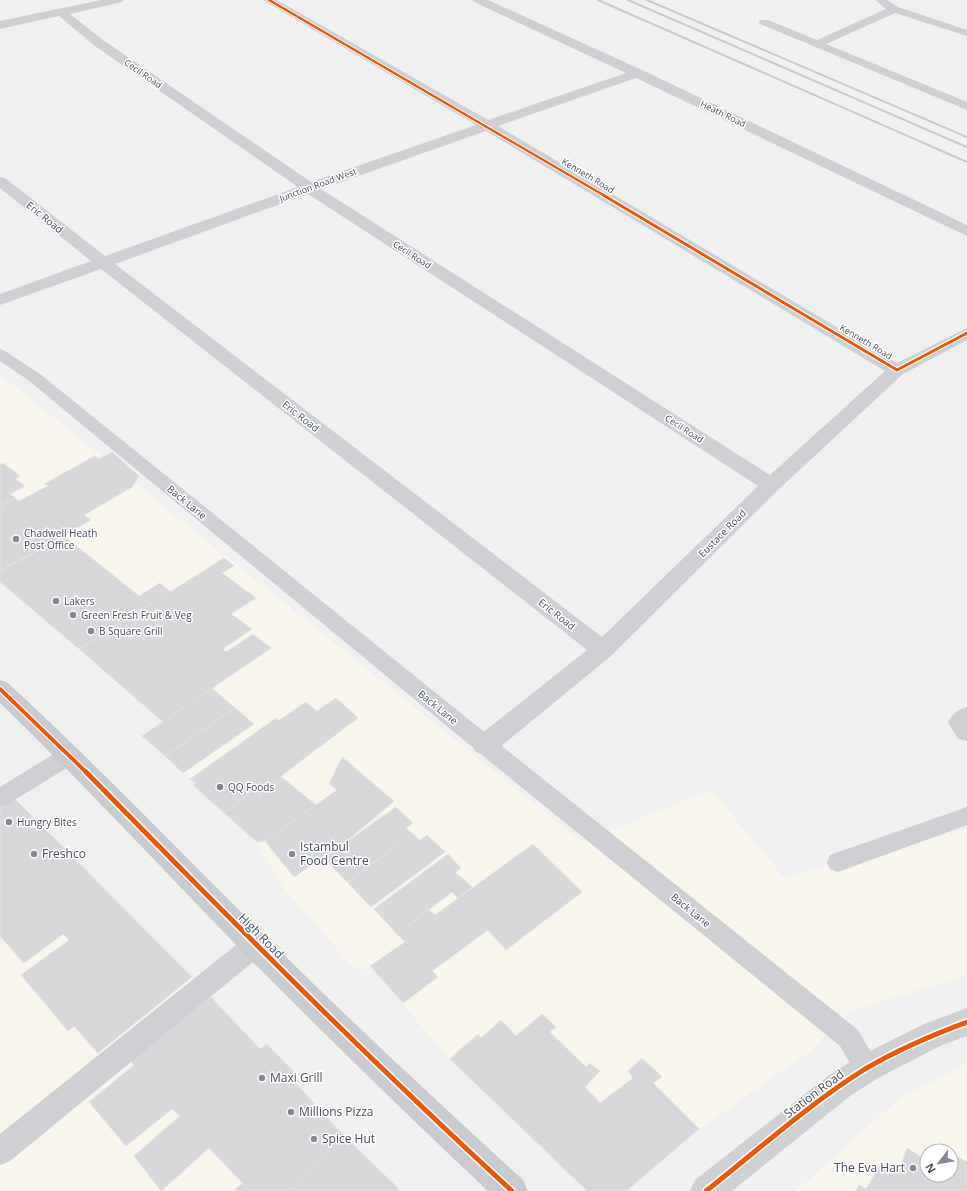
<svg xmlns="http://www.w3.org/2000/svg" width="967" height="1191" font-family="'Open Sans',sans-serif">
<style>
.commercial{fill:#f8f6ec;fill-rule:evenodd}
.building{fill:#d8d8db;stroke:#e2e2e3}
.lines{fill:none;stroke-linecap:round;stroke-linejoin:round}
.service{fill:#ced0d4;fill-rule:evenodd}
.minor{fill:#ced0d4;fill-rule:evenodd}
.tertiary{fill:#ced0d4;fill-rule:evenodd}
.primary{fill:#c9cbd1;fill-rule:evenodd}
.rail{stroke:#c7c9cb;stroke-width:2}
.cycleway-far3-casing{stroke:#fff;stroke-width:4}
.cycleway-far2-casing{stroke:#fff;stroke-width:5}
.cycleway-far1-casing{stroke:#fff;stroke-width:6}
.cycleway-casing{stroke:#fff;stroke-width:8}
.cycleway-far3{stroke:#e8590c;stroke-width:2.5}
.cycleway-far2{stroke:#e8590c;stroke-width:3}
.cycleway-far1{stroke:#e8590c;stroke-width:4}
.cycleway{stroke:#e8590c;stroke-width:5}
.poi-dot{fill:#828791;stroke:#fff;stroke-width:1.5}
.labels{text-anchor:middle;stroke-width:3;stroke-linejoin:round;paint-order:stroke}
.far-street-label{font-size:9px;fill:#464e5e;stroke:#fff}
.street-label{font-size:10px;fill:#464e5e;stroke:#fff}
.poi-label{font-size:10px;fill:#464e5e;stroke:#fff;text-anchor:start}
.near-poi-label{font-size:12px;fill:#464e5e;stroke:#fff;text-anchor:start}
.near-street-label{font-size:12px;fill:#464e5e;stroke:#fff}
</style>
<rect width="100%" height="100%" fill="#f1f0f0"/>
<g class="commercial">
<path d="M0,375L582,842L711,790L784,878L967,829V975L851,1011L810,1051L699,1129L626,1191H587L450,1059L370,966L367,969H355L282,886L257,842L193,785L196,783L142,736L162,722L0,582Z"/>
<path d="M0,787L13,797L192,977L260,1049L267,1044L295,1073L291,1078L343,1135L401,1191H0Z"/>
<path d="M967,1063V1191H796L899,1099ZM927,1151H951V1175H927Z"/>
</g>
<g class="building">
<path d="M112,452L139,476L132,487L84,515L91,520L0,571V506L15,498L19,501L48,486L44,484L95,456L99,459Z"/>
<path d="M3,463L20,476L15,479L25,486L10,494L15,498L0,506V465Z"/>
<path d="M64,536L139,596L160,583L171,592L79,649L0,582V571Z"/>
<path d="M224,558L234,566L222,573L256,598L231,614L252,629L223,649L226,652L253,634L271,648L163,722L79,649Z"/>
<path d="M212,688L235,708L165,756L142,736Z"/>
<path d="M336,698L358,718L281,776L284,779L260,796L252,790L224,813L193,785L196,783L190,779L276,718L278,721L306,702L317,711Z"/>
<path d="M235,708L254,724L183,773L165,756Z"/>
<path d="M342,757L394,801L343,844L294,877L265,841L337,790L329,784Z"/>
<path d="M284,779L316,805L265,841L257,842L224,813L252,790L260,796Z"/>
<path d="M13,797L192,977L98,1053L74,1026L68,1031L21,975L69,940L63,934L24,963L0,936V806Z"/>
<path d="M396,807L413,823L406,828L413,834L347,882L324,858Z"/>
<path d="M413,834L420,840L427,835L445,852L371,907L347,882Z"/>
<path d="M533,844L582,892L506,950L488,930L432,971L438,977L403,1003L370,966L405,942L397,934L429,910L435,915Z"/>
<path d="M448,854L461,868L455,872L472,887L458,898L452,892L397,934L374,909Z"/>
<path d="M211,997L260,1049L267,1044L295,1073L291,1078L343,1135L287,1191H250L209,1148L161,1191L134,1156L180,1116L172,1109L126,1146L89,1102L134,1065L129,1060Z"/>
<path d="M542,1014L556,1027L550,1032L586,1067L589,1063L600,1071L585,1087L600,1103L633,1078L628,1071L642,1058L662,1077L653,1083L699,1129L626,1191H587L450,1059L478,1034L481,1038L501,1020L516,1036Z"/>
<path d="M343,1135L401,1191H287Z"/>
<path d="M907,1148L927,1161V1175H951V1153L967,1162V1191H856L859,1185L866,1189L882,1163L898,1173Z"/>
<path d="M242,1183L250,1191H234Z"/>
</g>
<g class="lines">
<g class="service">
<path d="M875,0H887L898,7L967,30V36L895,13L826,44L967,102V110L760,24L759,22L760,20H768L817,40L886,9Z"/>
<path d="M0,349L5,351L40,374L493,739L858,1030L880,1068L876,1077L867,1080L858,1077L840,1046L477,751L28,380L0,361Z"/>
<path d="M70,747L78,749L81,755L78,761L8,804L0,807V787L62,749Z"/>
<path d="M967,807V825L838,872L830,869L827,862L830,855Z"/>
<path d="M255,934L264,937L267,945L264,953L10,1161L0,1165V1134L246,937Z"/>
</g>
<g class="minor">
<path d="M101,0H124L122,2L70,14L103,40L311,182L476,125L263,0H277L488,120L626,73L474,2L472,0H488L642,70L967,225V236L636,78L498,126L897,363L967,328V340L903,374L778,490L611,656L494,752L485,755L476,752L473,745L476,738L587,650L101,269L0,305V294L91,261L0,188V177L5,178L105,256L298,187L95,46L59,16L0,29V21ZM486,131L885,371L770,475L321,189ZM308,194L758,486L602,637L115,264Z"/>
<path d="M967,707V741L958,739L948,722C953,713 958,710 967,707Z"/>
</g>
<path class="tertiary" d="M967,1008V1036L942,1045L878,1078L850,1096L732,1191H690L695,1180L828,1076L856,1058L922,1025Z"/>
<path class="primary" d="M0,680L8,683C96,764 179,851 264,935C348,1019 436,1100 523,1180L528,1191H488C406,1114 324,1034 245,954C163,870 84,784 0,703Z"/>
<g class="rail">
<path d="M598,0L967,162"/>
<path d="M628,0L967,147"/>
<path d="M647,0L967,137"/>
</g>
<defs>
<path id="cycleway-far3" d="M269,0L605,196"/>
<path id="cycleway-far2" d="M603,195L897,370L967,333"/>
<path id="cycleway-far1" d="M0,689L87,773"/>
<g id="cycleway">
<path d="M86,772C225,914 365,1056 512,1191"/>
<path d="M706,1191C758,1150 809,1104 865,1069C897,1050 932,1035 967,1022"/>
</g>
</defs>
<use href="#cycleway-far3" class="cycleway-far3-casing"/>
<use href="#cycleway-far2" class="cycleway-far2-casing"/>
<use href="#cycleway-far1" class="cycleway-far1-casing"/>
<use href="#cycleway" class="cycleway-casing"/>
<use href="#cycleway-far3" class="cycleway-far3"/>
<use href="#cycleway-far2" class="cycleway-far2"/>
<use href="#cycleway-far1" class="cycleway-far1"/>
<use href="#cycleway" class="cycleway"/>
</g>
<g class="poi-dot">
<circle cx="16" cy="539" r="4"/>
<circle cx="56" cy="601" r="4"/>
<circle cx="73" cy="615" r="4"/>
<circle cx="91" cy="631" r="4"/>
<circle cx="220" cy="787" r="4"/>
<circle cx="9" cy="822" r="4"/>
<circle cx="34" cy="854" r="4"/>
<circle cx="292" cy="854" r="4"/>
<circle cx="262" cy="1078" r="4"/>
<circle cx="291" cy="1112" r="4"/>
<circle cx="314" cy="1139" r="4"/>
<circle cx="913" cy="1168" r="4"/>
</g>
<g class="labels">
<g class="far-street-label">
<text transform="translate(143 74) rotate(35)" y="3">Cecil Road</text>
<text transform="translate(723 114) rotate(26)" y="3">Heath Road</text>
<text transform="translate(588 176) rotate(31)" y="3">Kenneth Road</text>
<text transform="translate(318 185) rotate(-20)" y="3">Junction Road West</text>
<text transform="translate(412 255) rotate(33)" y="3">Cecil Road</text>
<text transform="translate(866 342) rotate(31)" y="3">Kenneth Road</text>
<text transform="translate(684 429) rotate(33)" y="3">Cecil Road</text>
</g>
<g class="street-label">
<text transform="translate(45 217) rotate(39)" y="4">Eric Road</text>
<text transform="translate(301 416) rotate(38)" y="4">Eric Road</text>
<text transform="translate(187 502) rotate(39)" y="4">Back Lane</text>
<text transform="translate(722 533) rotate(-45)" y="4">Eustace Road</text>
<text transform="translate(557 614) rotate(38)" y="4">Eric Road</text>
<text transform="translate(438 707) rotate(39)" y="4">Back Lane</text>
<text transform="translate(691 910) rotate(39)" y="4">Back Lane</text>
</g>
<g class="poi-label">
<text x="24" y="537">Chadwell Heath<tspan x="24" dy="12">Post Office</tspan></text>
<text x="64" y="605">Lakers</text>
<text x="81" y="619">Green Fresh Fruit &amp; Veg</text>
<text x="99" y="635">B Square Grill</text>
<text x="228" y="791">QQ Foods</text>
<text x="17" y="826">Hungry Bites</text>
</g>
<g class="near-poi-label">
<text x="300" y="851">Istambul<tspan x="300" dy="14">Food Centre</tspan></text>
<text x="42" y="858">Freshco</text>
<text x="270" y="1082">Maxi Grill</text>
<text x="299" y="1116">Millions Pizza</text>
<text x="322" y="1143">Spice Hut</text>
<text x="905" y="1172" text-anchor="end">The Eva Hart</text>
</g>
<g class="near-street-label">
<text transform="translate(261 936) rotate(45)" y="4">High Road</text>
<text transform="translate(814 1094) rotate(-37)" y="4">Station Road</text>
</g>
</g>
<g transform="translate(939 1163) rotate(239)"><circle r="19" fill="#ffffff" stroke="#b5b8bf"/>
<path d="M0-3L7 15L0 10L-7 15Z" fill="#828791"/>
<text y="-6" font-size="11" font-weight="bold" text-anchor="middle" fill="#464e5e">N</text>
</g>
</svg>
